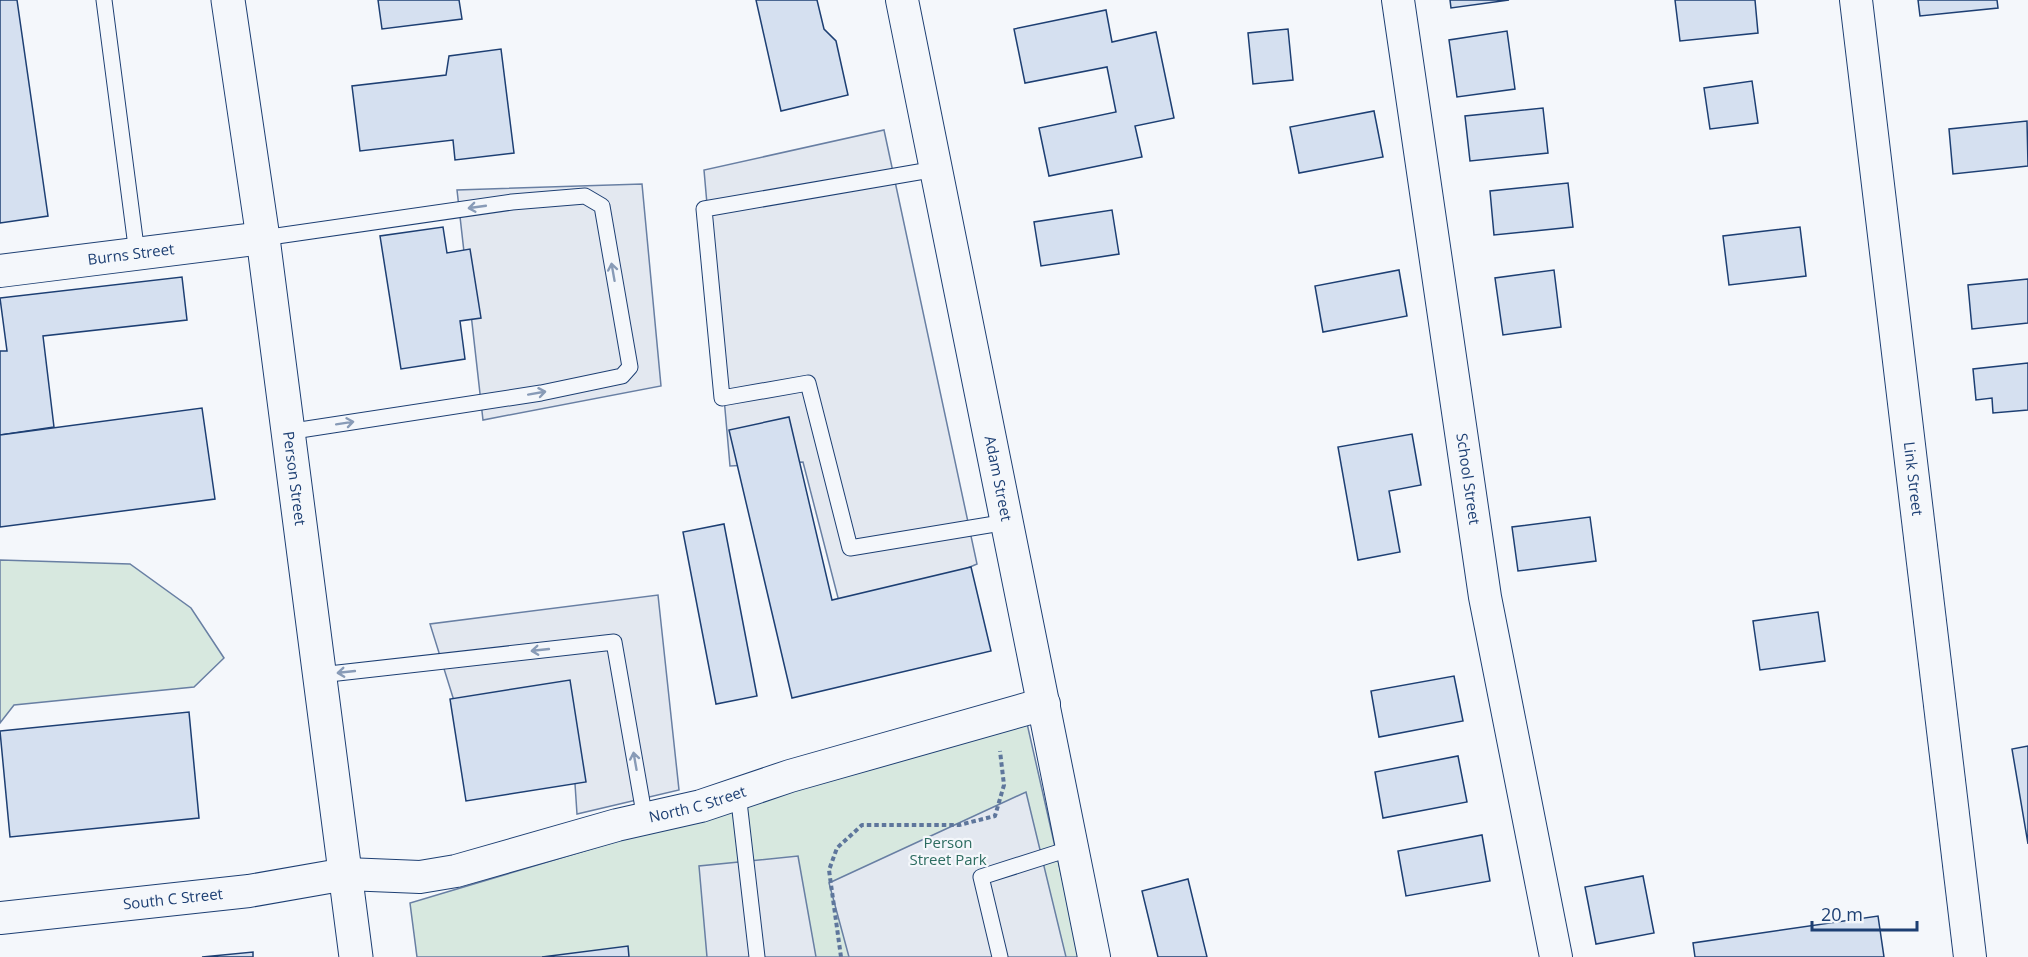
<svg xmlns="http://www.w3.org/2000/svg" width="2028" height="957" font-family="'Open Sans',sans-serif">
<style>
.green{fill:#d7e8df;stroke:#687fa3;stroke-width:1.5}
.parking{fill:#e3e8f0;stroke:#687fa3;stroke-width:1.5}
.building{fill:#d5e0f0;stroke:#1d3f73;stroke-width:1.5}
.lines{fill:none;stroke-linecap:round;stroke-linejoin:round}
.service-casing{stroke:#1d3f73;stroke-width:17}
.minor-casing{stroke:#1d3f73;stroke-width:34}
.primary-casing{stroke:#1d3f73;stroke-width:35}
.path{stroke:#5e769c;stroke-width:4;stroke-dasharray:4.5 3;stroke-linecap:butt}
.service{stroke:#f4f7fb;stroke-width:15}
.minor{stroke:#f4f7fb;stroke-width:32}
.primary{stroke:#f4f7fb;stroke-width:33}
.oneway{stroke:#889bb7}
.labels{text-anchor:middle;stroke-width:4.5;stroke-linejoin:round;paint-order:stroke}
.street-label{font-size:15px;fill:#1d3f73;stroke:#f4f7fb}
.park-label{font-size:15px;fill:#2c6c60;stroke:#f4f7fb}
</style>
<rect width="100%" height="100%" fill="#f4f7fb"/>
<g class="green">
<path d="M0,560L130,564L191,608L224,658L194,687L14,705L0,723Z"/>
<path d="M1026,719L1080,957H417L410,903Z"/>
</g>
<g class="parking">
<path d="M884,130L977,564L844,621L803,462L730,466L704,170Z"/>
<path d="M642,184L661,386L483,420L457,190Z"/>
<path d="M658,595L679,790L577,814L569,693L455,704L430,624Z"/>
<path d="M1026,792L1066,957H849L829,883Z"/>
<path d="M798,856L816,957H707L699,866Z"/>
</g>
<g class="building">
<path d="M0,0H17L48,216L0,223Z"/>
<path d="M378,0H459L462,19L382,29Z"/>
<path d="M756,0H817L824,29L836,41L848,95L781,111Z"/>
<path d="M1450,0H1509L1451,8Z"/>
<path d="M1675,0H1755L1758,33L1680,41Z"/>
<path d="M1918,0H1997L1998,8L1920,16Z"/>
<path d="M1106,10L1112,42L1156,32L1174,118L1135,126L1142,157L1049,176L1039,128L1116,112L1107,67L1025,83L1014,29Z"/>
<path d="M1288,29L1293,80L1253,84L1248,33Z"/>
<path d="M1507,31L1515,89L1457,97L1449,40Z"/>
<path d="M501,49L514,153L455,160L453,140L360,151L352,86L446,75L449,56Z"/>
<path d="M1752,81L1758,123L1710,129L1704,88Z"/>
<path d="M1543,108L1548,153L1470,161L1465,116Z"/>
<path d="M1374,111L1383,157L1299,173L1290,127Z"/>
<path d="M2027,121L2028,166L1953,174L1949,129Z"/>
<path d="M1568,183L1573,227L1494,235L1490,191Z"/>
<path d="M1112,210L1119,254L1041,266L1034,222Z"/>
<path d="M443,227L447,253L470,249L481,318L460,321L465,359L401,369L380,236Z"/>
<path d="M1800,227L1806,276L1729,285L1723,236Z"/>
<path d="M1399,270L1407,316L1323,332L1315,286Z"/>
<path d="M1554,270L1561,327L1503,335L1495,278Z"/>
<path d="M182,277L187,320L43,336L54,427L0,435V351H7L0,298Z"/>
<path d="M2028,279V323L1972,329L1968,285Z"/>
<path d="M2028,363V410L1993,413L1992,398L1976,400L1973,369Z"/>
<path d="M202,408L215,499L0,527V435Z"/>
<path d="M789,417L832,600L971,567L991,651L792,698L729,430Z"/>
<path d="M1412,434L1421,485L1389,491L1400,552L1358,560L1338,447Z"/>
<path d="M1590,517L1596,561L1518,571L1512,527Z"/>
<path d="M724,524L757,696L716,704L683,532Z"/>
<path d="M1818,612L1825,661L1760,670L1753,621Z"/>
<path d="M1454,676L1463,721L1379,737L1371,691Z"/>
<path d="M570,680L586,782L466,801L450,699Z"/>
<path d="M189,712L199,818L10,837L0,731Z"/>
<path d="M2028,746V844L2012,749Z"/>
<path d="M1458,756L1467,802L1383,818L1375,772Z"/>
<path d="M1482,835L1490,881L1406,896L1398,851Z"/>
<path d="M1643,876L1654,933L1596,944L1585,887Z"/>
<path d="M1188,879L1207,957H1158L1142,891Z"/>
<path d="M1878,916L1884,957H1695L1693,943Z"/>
<path d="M628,946L629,957H542Z"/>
<path d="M253,952V957H202Z"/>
</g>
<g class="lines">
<defs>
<g id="service">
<path d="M104,0L137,254"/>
<path d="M936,169L704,209L722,398L808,383L850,548L1007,522"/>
<path d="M263,238L512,202L585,196L602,206L630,367L622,376L541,393L287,432"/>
<path d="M320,675L614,642L645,819"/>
<path d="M738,793L757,957"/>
<path d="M1000,957L981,877L1072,848"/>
</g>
<g id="minor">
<path id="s1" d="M902,0L1094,957"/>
<path id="s2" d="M1398,0L1485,597L1556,957"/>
<path id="s3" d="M1856,0L1970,957"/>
<path id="s4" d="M0,271L263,238"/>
<path id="s5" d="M0,918L249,891L346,874L420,877L456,871L617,825L701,806L790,776L1044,704"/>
</g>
<g id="primary">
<path id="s6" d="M228,0L263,238L356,957"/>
</g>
</defs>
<use href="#service" class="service-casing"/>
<use href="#minor" class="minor-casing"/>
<use href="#primary" class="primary-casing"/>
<path class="path" d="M841,957L829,870L837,848L862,825H959L995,816L1004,785L1000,751"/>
<use href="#service" class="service"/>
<use href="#minor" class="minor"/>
<use href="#primary" class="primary"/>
</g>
<defs><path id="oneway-shaft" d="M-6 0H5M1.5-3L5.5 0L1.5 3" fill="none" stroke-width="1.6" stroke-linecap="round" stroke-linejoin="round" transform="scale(1.5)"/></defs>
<g class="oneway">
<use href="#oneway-shaft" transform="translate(477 207) rotate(172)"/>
<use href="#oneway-shaft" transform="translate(613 272) rotate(-100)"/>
<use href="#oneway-shaft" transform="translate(537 393) rotate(-10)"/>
<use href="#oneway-shaft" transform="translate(345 423) rotate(-9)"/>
<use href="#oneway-shaft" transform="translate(540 650) rotate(174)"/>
<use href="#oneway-shaft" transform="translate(346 672) rotate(174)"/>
<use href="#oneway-shaft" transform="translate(635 761) rotate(-100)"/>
</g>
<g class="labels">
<g class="street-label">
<text dy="5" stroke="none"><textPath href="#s4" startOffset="132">Burns Street</textPath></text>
<text dy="5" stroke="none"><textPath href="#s6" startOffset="483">Person Street</textPath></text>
<text dy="5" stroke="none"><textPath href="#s3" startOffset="482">Link Street</textPath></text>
<text dy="5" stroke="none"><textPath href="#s1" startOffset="488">Adam Street</textPath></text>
<text dy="5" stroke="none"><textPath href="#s2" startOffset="484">School Street</textPath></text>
<text dy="5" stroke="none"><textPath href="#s5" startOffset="710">North C Street</textPath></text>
<text dy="5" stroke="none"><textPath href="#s5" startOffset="174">South C Street</textPath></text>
</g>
<g class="park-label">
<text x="948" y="848">Person<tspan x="948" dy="17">Street Park</tspan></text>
</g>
</g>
<path d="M1812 921v9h105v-9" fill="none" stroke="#1d3f73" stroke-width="3"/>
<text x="1821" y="921" font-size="18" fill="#1d3f73" stroke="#f4f7fb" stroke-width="4.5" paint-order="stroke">20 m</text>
</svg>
